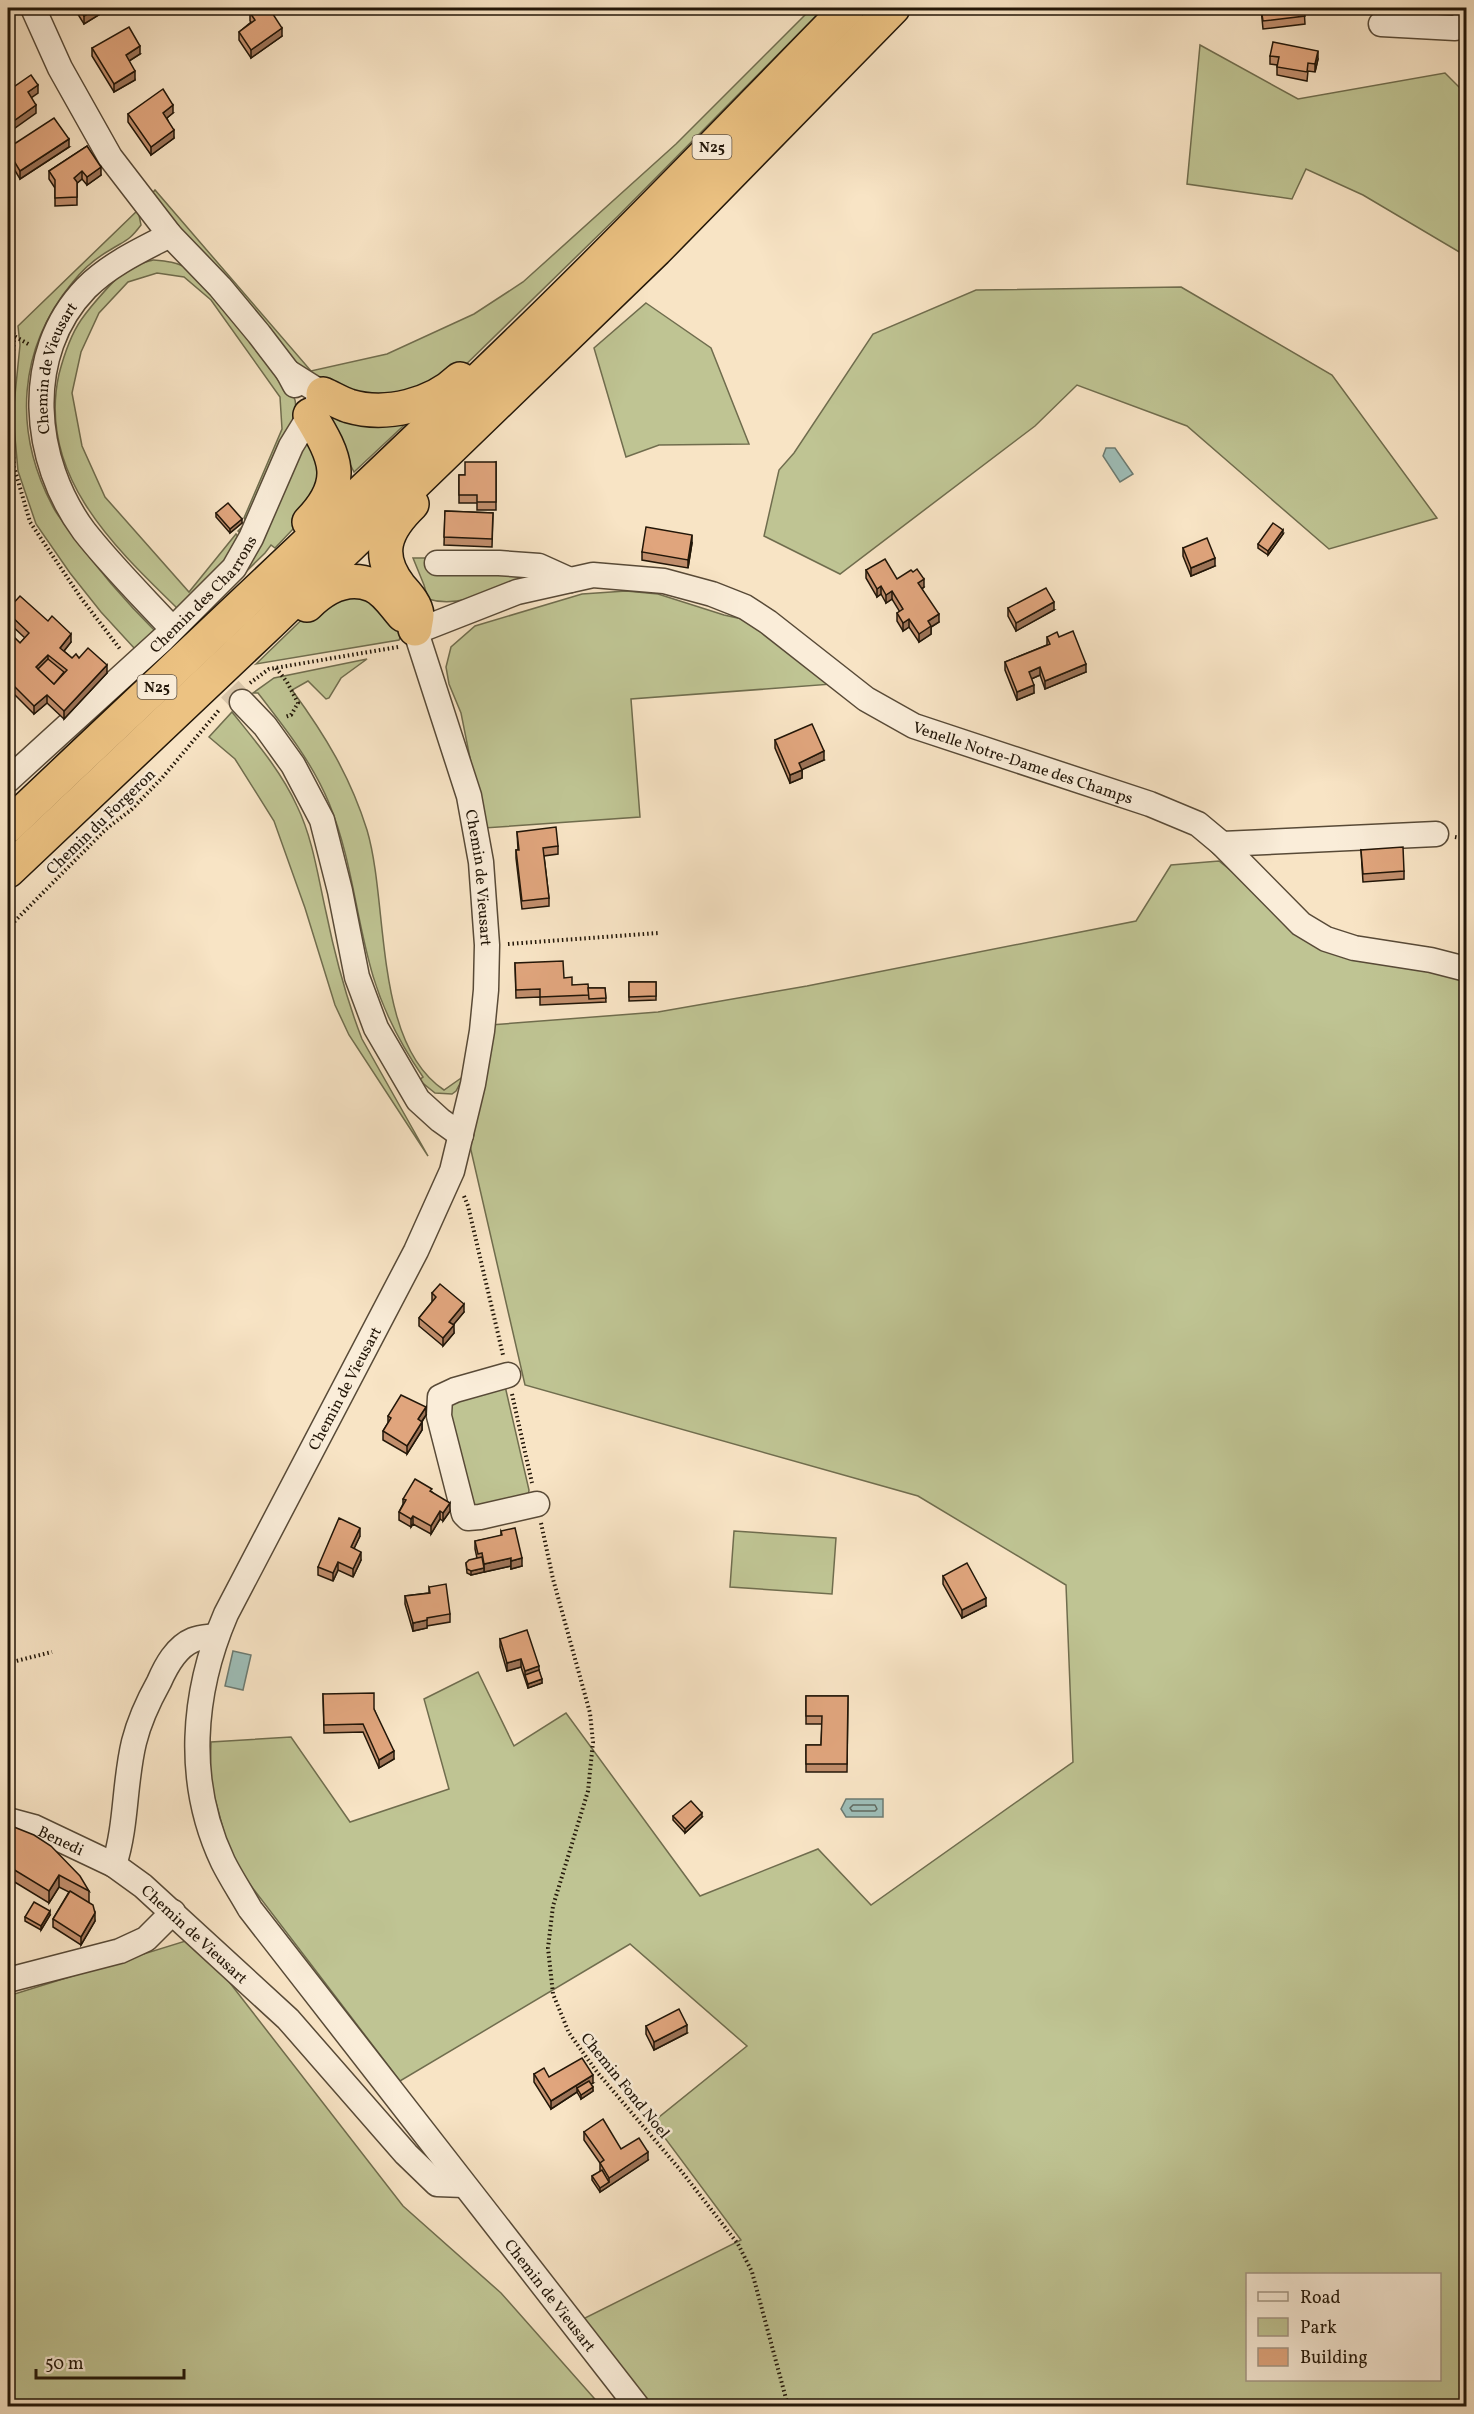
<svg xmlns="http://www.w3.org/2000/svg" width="1474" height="2414" font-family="Vollkorn,serif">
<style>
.green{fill:#bfc493;stroke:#706d4e;stroke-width:1.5;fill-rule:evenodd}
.water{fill:#9ebeb8;stroke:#6c7b72;stroke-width:1.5}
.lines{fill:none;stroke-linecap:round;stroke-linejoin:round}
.shore{stroke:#606a60;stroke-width:1.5}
.minor-tunnel{stroke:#d8c5a9;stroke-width:24;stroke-dasharray:24 12;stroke-linecap:butt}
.minor-casing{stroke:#584a37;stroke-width:27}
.highway-casing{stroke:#221608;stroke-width:36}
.path{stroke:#221608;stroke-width:4;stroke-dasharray:1.5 3;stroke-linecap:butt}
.minor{stroke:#faedd9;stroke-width:24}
.highway{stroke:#ecc282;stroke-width:33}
.wall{fill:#c18e6c;stroke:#221608;stroke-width:1.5;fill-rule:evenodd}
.shaded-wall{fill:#9d7458;stroke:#221608;stroke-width:1.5}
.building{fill:#e0a57d;stroke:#221608;stroke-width:1.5;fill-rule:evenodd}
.labels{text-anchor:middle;stroke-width:5;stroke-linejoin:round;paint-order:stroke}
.shield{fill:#faedd9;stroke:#635647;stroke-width:1.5}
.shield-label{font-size:15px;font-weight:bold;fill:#221608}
.street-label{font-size:16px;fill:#221608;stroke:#faedd9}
</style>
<rect width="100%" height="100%" fill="#f8e4c5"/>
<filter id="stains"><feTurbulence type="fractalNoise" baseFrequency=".00333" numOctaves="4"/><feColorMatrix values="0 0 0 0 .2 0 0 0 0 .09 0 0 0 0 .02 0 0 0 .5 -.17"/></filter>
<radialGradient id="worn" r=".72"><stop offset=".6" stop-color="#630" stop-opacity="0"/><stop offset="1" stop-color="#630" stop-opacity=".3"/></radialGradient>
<g class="green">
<path d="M812,8H824L618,216L451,379L384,402L310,381L150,196L155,190L311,371L387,354L474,314L523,282L676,144Z"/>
<path d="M1200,45L1298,99L1445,73L1466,94V256L1363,195L1306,169L1292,199L1187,184Z"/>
<path d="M138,210L141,225C129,241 126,240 110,250C96,258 82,270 72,283C18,349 13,430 52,505C57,516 66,525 73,535C98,570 125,601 156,632L135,649L101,612L70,573L36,524L18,471L13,415L20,345L18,326Z"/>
<path d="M153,260C165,261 178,262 188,269C205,281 290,383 295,400C301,423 255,511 244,537L238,531L247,522L244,518L282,429L280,397L211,300L184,277L157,273L128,282L99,313L81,352L72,393L82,446L105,497L189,592L236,534L241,540L220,570L176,612V607C112,545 37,473 59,374C64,355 70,336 81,320C90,307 119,273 131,267C138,264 146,262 153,260Z"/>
<path d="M1181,287L1332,375L1437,518L1329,549L1187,426L1077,385L1035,426L840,574L764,536L779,470L794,453L873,334L976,290Z"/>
<path d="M646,303L711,348L749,444L659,445L626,457L594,348Z"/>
<path d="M324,412L415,415L354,472Z"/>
<path d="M308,441L324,453L313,508L275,548L271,545L265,553L213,604L296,448Z"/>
<path d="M413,558H433L525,576L523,579C493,590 459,609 428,599L424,585Z"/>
<path d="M356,589L403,631L399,640L256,664L319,603Z"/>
<path d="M626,591L658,594L724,615L760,623L833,684L631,699L640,817L484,828L461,713L449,684L446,667L451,647L475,626L582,594Z"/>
<path d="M367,659L341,678L329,698L326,699L308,681L292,690C325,735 350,776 367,830C389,904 373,1043 444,1090L464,1076L456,1091L452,1094L435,1093L419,1080L423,1077C401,1045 384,1013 373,976C356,919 352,859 329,803C312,762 285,728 258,693H253L274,678Z"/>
<path d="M232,712C256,742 281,771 297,806C313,839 318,877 326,912C335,956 346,998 362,1039L428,1156L349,1035L335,1005L305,908L274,821L235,759L209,737Z"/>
<path d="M1219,861L1313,937L1466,976V2406H648L579,2321L741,2240L653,2122L747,2046L630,1944L400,2081L232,1861L210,1781L211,1742L291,1737L350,1822L449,1789L424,1699L478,1672L514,1746L566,1713L700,1896L818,1849L871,1905L1073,1762L1066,1585L918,1496L525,1385L470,1146L490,1025L658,1012L807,986L1136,921L1171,865ZM1248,2274H1440V2380H1248Z"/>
<path d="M505,1386L529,1490L528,1497L474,1512L446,1404Z"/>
<path d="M734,1531L836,1538L832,1594L730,1587Z"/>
<path d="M195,1938L403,2206L501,2293L601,2406H8V1996Z"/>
</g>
<g class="water">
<path d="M1106,448H1115L1133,474L1120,482L1103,456Z"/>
<path d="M233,1651L251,1655L243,1690L225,1686Z"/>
<path d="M846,1799H883V1817H846L841,1809Z"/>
</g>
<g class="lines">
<path class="shore" d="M853,1805H875L877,1809L875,1811H852L850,1808Z"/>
<path class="minor-tunnel" d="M205,663L242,702"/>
<defs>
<g id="minor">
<path d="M33,8L60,68L110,157L170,235L220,287L259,334L288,372L295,385"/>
<path d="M1381,24L1455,28L1466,23"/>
<path d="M437,563H499L539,566L570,580"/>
<path id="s1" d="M166,622C138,592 109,563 84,531C32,461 22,354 86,288C110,264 141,250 170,235"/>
<path id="s2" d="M415,629L469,796L481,862L487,945L486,990L482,1031L473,1084L452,1171L416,1251L226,1614C192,1693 185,1782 223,1862C231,1878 241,1893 250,1909L637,2406"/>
<path id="s3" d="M415,632L517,592L593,575L664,581L712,594L745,607L768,622L866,699L914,726L1150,804L1198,824L1222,844L1301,924L1326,939L1354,948L1431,960L1466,969"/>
<path d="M242,702L265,726L293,765L322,820L340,891L357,977L376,1028L418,1100L440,1120L461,1135"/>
<path id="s4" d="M8,780L163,639L234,568L251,538L291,446L323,394L288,372"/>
<path d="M1222,844L1436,834"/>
<path d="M508,1375L455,1390L440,1397L439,1416L464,1514L468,1518L480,1517L537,1504"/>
<path id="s5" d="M216,1636C209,1637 200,1637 193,1640C176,1647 166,1666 159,1682C149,1700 139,1722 134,1742C124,1783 127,1825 114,1865L143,1886L288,2019L406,2154L437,2184L464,2185"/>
<path id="s6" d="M8,1820L34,1827L114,1865"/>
<path d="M8,1980L120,1951L146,1939L173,1912"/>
</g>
<g id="highway">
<path d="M323,394C332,398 340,403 349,406C386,417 433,405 460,379"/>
<path d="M412,504C385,530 375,555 400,587C406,594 416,604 417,615C417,619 415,625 415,629"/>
<path d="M309,522C348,482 336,458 310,415"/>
<path d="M307,605C324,588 347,575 372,585C385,590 394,605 403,615"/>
<path d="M8,826C177,665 349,506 517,343C630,234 738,120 848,8"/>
<path d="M8,871L270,623L656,250L893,8"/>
</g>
</defs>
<use href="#minor" class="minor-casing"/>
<use href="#highway" class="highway-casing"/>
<g class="path">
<path d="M8,311L14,336L30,345"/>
<path d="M14,336L10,414L14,467L30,522L81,598L120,649"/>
<path d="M276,668L287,682L298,703L291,715L285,717"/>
<path d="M250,683L269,669L398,647"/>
<path d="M1455,837L1466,839"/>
<path d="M8,928L106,829L131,810L162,778L220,709"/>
<path d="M508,944L658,933"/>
<path d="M464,1196L468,1206L503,1355"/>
<path d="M512,1394L532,1483"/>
<path d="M541,1523L553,1579L590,1713L593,1742L588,1791L553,1906L548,1948L553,1994L569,2033L597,2072L682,2172L738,2244L752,2272L788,2406"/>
<path d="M8,1663L52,1652"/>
</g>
<use href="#minor" class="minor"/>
<use href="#highway" class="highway"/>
</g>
<g class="wall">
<path d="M74,8H110L84,24Z"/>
<path d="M1261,8H1304L1305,24L1263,29Z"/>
<path d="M250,13L282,36L251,58L239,40V32L251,22L250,21Z"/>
<path d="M92,48L140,54L129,61L135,80L114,92L92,56Z"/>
<path d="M1270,56L1318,59L1315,72L1308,71L1307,81L1277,75V65L1270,64Z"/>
<path d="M173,113L167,118L174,138L151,155L128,122V114Z"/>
<path d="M87,146L101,175L87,185L82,179L77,183V205L55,206V188L49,179V171Z"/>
<path d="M69,147L20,179L8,159V148Z"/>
<path d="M496,462V510H477V503H459V475H465Z"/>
<path d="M445,511L493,513L492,547L444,545Z"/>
<path d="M216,513L242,523L230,533L216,517Z"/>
<path d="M1283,534L1268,555L1258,548V544Z"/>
<path d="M692,543L688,568L642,560V552Z"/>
<path d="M1183,548L1215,566L1191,576L1183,556Z"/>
<path d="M866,570L924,587L922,589L939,622L931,627V634L919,642L909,627L903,631L897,621V613L900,612L892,599L886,603L881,594L877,597L866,578Z"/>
<path d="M1008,608L1054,610L1016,631L1008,616Z"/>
<path d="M8,609L71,642L64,651L72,658H79L107,673L64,719L47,703L34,714L8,688ZM10,624L25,638L20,643L8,632L10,630Z"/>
<path d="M1047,637H1059L1086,672L1045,689L1040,675L1031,679L1034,693L1017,700L1005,670V662L1047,645Z"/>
<path d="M775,740L824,760L802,769V778L790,783L775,748Z"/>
<path d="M517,832L558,846V854L544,856L549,898V906L522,909L516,858V850H518Z"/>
<path d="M1361,850L1404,871V879L1363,882Z"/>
<path d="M515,963L564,978L572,985L588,988H605L606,1002L540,1005V997L516,998Z"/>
<path d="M629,982H656V1000L629,1001Z"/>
<path d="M432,1293L464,1312L453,1325L454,1333L443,1346L419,1326V1318L432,1302Z"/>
<path d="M426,1415L422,1422V1430L407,1454L383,1440V1431L388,1423V1416Z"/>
<path d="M432,1492L450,1511L443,1521L440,1519L431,1534L413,1524L411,1527L399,1520V1512L403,1504V1499Z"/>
<path d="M501,1531L522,1566L511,1569V1566L471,1575L467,1573L466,1563L477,1558L475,1549V1541L501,1536Z"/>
<path d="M360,1536L354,1548L361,1560L353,1577L338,1570L333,1581L318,1575V1567Z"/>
<path d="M943,1576L986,1606L962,1618L943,1584Z"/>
<path d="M429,1587L450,1614V1622L427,1626V1628L413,1631L405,1604V1596L429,1593Z"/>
<path d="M500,1639L539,1670L542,1683L528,1688L521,1667L507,1671L500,1647Z"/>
<path d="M323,1694L374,1709L394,1759L379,1768L363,1732L324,1733Z"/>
<path d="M806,1696H848L847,1772H806V1745H821L822,1724H806Z"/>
<path d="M673,1816L702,1817L685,1833L673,1820Z"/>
<path d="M8,1827L89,1891V1902L95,1921L81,1945L53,1927V1919L69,1892L59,1887L49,1903L8,1878Z"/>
<path d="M50,1915L41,1930L25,1921V1917Z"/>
<path d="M646,2026L687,2033L654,2050L646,2034Z"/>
<path d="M534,2074L549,2077L593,2083L591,2084L593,2091L581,2099L577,2092L551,2109L534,2082Z"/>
<path d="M584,2132L621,2149L648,2160L600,2192L592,2180V2176L600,2172V2163L584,2140Z"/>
</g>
<g class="shaded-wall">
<path d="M97,8H110L84,24V16Z"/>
<path d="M282,28V36L251,58V50Z"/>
<path d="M140,46V54L126,63V55Z"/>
<path d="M1318,51V59L1315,72V64Z"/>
<path d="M12,59V67L8,70V62Z"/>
<path d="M135,71V80L114,92V84Z"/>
<path d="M38,85V93L28,100V92Z"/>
<path d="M36,105V113L8,133V125Z"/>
<path d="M173,105V113L163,121V113Z"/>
<path d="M174,130V138L151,155V147Z"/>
<path d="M69,139V147L20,179V171Z"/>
<path d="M101,167V175L87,185V177Z"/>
<path d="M82,171V179L74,186V178Z"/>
<path d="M242,519V523L230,533V529Z"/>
<path d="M1283,530V534L1268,555V551Z"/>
<path d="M692,535V543L688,568V560Z"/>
<path d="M1215,558V566L1191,576V568Z"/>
<path d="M924,579V587L918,591V583Z"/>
<path d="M881,586V594L877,597V589Z"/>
<path d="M892,591V599L886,603V595Z"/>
<path d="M1054,602V610L1016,631V623Z"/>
<path d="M939,614V622L931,627V634L919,642V634L928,621Z"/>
<path d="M909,619V627L903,631V623Z"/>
<path d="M10,622V630L8,633V625Z"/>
<path d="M71,634V642L60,656V648Z"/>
<path d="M48,655V663L38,673L36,667Z"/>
<path d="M1086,664V672L1045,689V681Z"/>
<path d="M107,665V673L64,719V711Z"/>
<path d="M1040,667V675L1029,680V672Z"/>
<path d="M1034,685V693L1017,700V692Z"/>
<path d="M47,695V703L34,714V706Z"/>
<path d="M824,751V760L799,771V763Z"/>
<path d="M802,770V778L790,783V775Z"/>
<path d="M464,1304V1312L449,1330V1322Z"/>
<path d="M454,1325V1333L443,1346V1338Z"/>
<path d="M426,1407V1415L418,1427V1419Z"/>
<path d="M422,1422V1430L407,1454V1446Z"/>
<path d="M450,1503V1511L443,1521V1513Z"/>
<path d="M440,1511V1519L431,1534V1526Z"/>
<path d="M413,1516V1524L411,1527V1519Z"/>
<path d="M360,1528V1536L351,1555V1547Z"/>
<path d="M361,1552V1560L353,1577V1569Z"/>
<path d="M511,1558V1566L484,1572V1564Z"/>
<path d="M522,1558V1566L511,1569V1561Z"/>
<path d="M338,1562V1570L333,1581V1573Z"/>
<path d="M484,1568V1572L471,1575V1571Z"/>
<path d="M986,1598V1606L962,1618V1610Z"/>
<path d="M427,1620V1628L413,1631V1623Z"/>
<path d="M521,1659V1667L507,1671V1663Z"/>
<path d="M539,1666V1674L525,1675V1671Z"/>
<path d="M542,1679V1683L528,1688V1684Z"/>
<path d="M394,1751V1759L379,1768V1760Z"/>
<path d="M702,1813V1817L685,1833V1829Z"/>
<path d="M59,1875V1887L49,1903V1891Z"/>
<path d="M50,1911V1915L41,1930V1926Z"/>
<path d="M95,1913V1921L81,1945V1937Z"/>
<path d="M687,2025V2033L654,2050V2042Z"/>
<path d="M593,2075V2083L579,2091L577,2088V2092L551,2109V2101Z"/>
<path d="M593,2087V2091L581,2099V2095Z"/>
<path d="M648,2152V2160L600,2192V2188L609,2182V2178Z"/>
</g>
<g class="building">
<path d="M79,8H97L84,16Z"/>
<path d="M259,8H269L282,28L251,50L239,32L255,20L250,13Z"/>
<path d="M1261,8H1304L1305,16L1263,21Z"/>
<path d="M129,27L140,46L126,55L135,71L114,84L92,48Z"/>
<path d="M1273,42L1318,51L1315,64L1308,63L1307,72L1277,67L1279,57L1270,56Z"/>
<path d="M8,52L12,59L8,62Z"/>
<path d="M31,75L38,85L28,92L36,105L8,125V91Z"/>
<path d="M163,89L173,105L163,113L174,130L151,147L128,114Z"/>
<path d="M54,118L69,139L20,171L8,151V148Z"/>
<path d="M87,146L101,167L87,177L82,171L74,178L77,182V197L55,198V180L49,171Z"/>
<path d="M465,462H496V502H477V495H459V475H465Z"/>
<path d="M228,503L242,519L230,529L216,513Z"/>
<path d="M445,511L493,513L492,539L444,537Z"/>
<path d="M1273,523L1283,530L1268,551L1258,544Z"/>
<path d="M646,527L692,535L688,560L642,552Z"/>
<path d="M1207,538L1215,558L1191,568L1183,548Z"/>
<path d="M885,559L897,579L911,570L913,572L917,569L924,579L918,583L939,614L928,621L931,626L919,634L909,619L903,623L897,613L903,609L892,591L886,595L881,586L877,589L866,570Z"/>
<path d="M1046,588L1054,602L1016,623L1008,608Z"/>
<path d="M20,596L48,621L52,616L71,634L60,648L72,658L76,654L79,658L88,648L107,665L64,711L47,695L34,706L8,680V631L20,643L29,633L8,613V609ZM48,655L67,670L54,684L36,667Z"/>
<path d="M1073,631L1086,664L1045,681L1040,667L1029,672L1034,685L1017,692L1005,662L1050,644L1047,637L1057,632L1059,637Z"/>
<path d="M48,659L64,672L54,684L38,669Z"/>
<path d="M812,724L824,751L799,763L802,770L790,775L775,740Z"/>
<path d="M556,827L558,846L543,848L549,898L522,901L516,850H519L517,832Z"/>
<path d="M1403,847L1404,871L1363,874L1361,850Z"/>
<path d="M563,961L564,978L572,977V985L588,984L589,995L540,997V989L516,990L515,963Z"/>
<path d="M629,982H656V996L629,997Z"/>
<path d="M588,988H605L606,998L589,999Z"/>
<path d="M440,1284L464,1304L449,1322L454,1325L443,1338L419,1318L436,1297L432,1293Z"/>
<path d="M401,1395L426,1407L418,1419L422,1422L407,1446L383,1431L391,1418L388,1416Z"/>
<path d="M415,1479L432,1489L430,1491L450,1503L443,1513L440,1511L431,1526L413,1516L411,1519L399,1512L406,1500L403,1499Z"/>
<path d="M339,1518L360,1528L351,1547L361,1552L353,1569L338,1562L333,1573L318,1567Z"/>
<path d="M515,1528L522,1558L511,1561V1558L484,1564L482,1553L478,1554L475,1541L502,1535L501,1531Z"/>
<path d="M482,1557L484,1568L471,1571L467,1569L466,1563L469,1560Z"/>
<path d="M967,1563L986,1598L962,1610L943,1576Z"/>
<path d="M446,1584L450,1614L427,1618V1620L413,1623L405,1596L430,1593L429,1587Z"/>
<path d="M527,1630L539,1666L525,1671L521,1659L507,1663L500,1639Z"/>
<path d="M539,1670L542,1679L528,1684L525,1675Z"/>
<path d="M374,1693V1709L394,1751L379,1760L363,1724L324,1725L323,1694Z"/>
<path d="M806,1696H848L847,1764H806V1745H821L822,1716H806Z"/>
<path d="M691,1801L702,1813L685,1829L673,1816Z"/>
<path d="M9,1825L34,1835L51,1846L80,1876L89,1891L59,1875L49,1891L8,1866V1827Z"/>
<path d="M70,1891L93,1905L95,1913L81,1937L53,1919Z"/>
<path d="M34,1902L50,1911L41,1926L25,1917Z"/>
<path d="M679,2009L687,2025L654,2042L646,2026Z"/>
<path d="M582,2058L593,2075L551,2101L534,2074L544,2068L549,2077Z"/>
<path d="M589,2081L593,2087L581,2095L577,2088Z"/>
<path d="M603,2119L621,2149L639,2138L648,2152L609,2178L600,2163L604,2160L584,2132Z"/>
<path d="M602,2170L609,2182L600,2188L592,2176Z"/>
</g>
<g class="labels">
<g class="shield">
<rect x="692.5" y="135" width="39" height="24" rx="4.5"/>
<rect x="137.5" y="675" width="39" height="24" rx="4.5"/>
</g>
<g class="shield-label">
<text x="712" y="152">N25</text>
<text x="157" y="692">N25</text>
</g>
<g class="street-label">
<text dy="6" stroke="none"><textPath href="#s1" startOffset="297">Chemin de Vieusart</textPath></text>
<text dy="6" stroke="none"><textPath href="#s4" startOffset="270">Chemin des Charrons</textPath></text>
<text dy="6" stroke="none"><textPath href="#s3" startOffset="666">Venelle Notre-Dame des Champs</textPath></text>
<text transform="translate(100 821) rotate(-44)" y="6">Chemin du Forgeron</text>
<text dy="6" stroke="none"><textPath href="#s2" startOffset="258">Chemin de Vieusart</textPath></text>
<text transform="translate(344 1388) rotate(-62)" y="6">Chemin de Vieusart</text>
<text dy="6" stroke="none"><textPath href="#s6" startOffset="57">Benedi</textPath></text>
<text dy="6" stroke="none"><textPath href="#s5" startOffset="375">Chemin de Vieusart</textPath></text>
<text transform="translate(626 2085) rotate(51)" y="6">Chemin Fond Noel</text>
<text dy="6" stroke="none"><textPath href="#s2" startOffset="1852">Chemin de Vieusart</textPath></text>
</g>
</g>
<rect width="1474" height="2414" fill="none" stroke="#f8e4c5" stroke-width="30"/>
<rect x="9" y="9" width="1456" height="2396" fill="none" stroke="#221608" stroke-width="3"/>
<rect x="15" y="15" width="1444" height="2384" fill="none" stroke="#221608" stroke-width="1.5"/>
<rect x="1246" y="2273" width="195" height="108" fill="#faedd9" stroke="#a49785" stroke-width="1.5"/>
<rect x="1258" y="2292" width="30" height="9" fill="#faedd9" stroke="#a49785" stroke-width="1.5"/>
<text x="1300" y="2303" font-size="18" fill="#221608">Road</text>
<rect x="1258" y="2318" width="30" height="18" fill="#bfc493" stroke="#a49785" stroke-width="1.5"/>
<text x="1300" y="2333" font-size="18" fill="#221608">Park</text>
<rect x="1258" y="2348" width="30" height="18" fill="#e0a57d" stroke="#a49785" stroke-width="1.5"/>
<text x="1300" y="2363" font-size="18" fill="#221608">Building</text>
<path d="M36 2369v9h148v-9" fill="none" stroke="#221608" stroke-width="3"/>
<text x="45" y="2369" font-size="18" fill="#221608" stroke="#faedd9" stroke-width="4.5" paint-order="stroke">50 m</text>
<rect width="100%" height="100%" filter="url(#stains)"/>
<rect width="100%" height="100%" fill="url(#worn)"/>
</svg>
